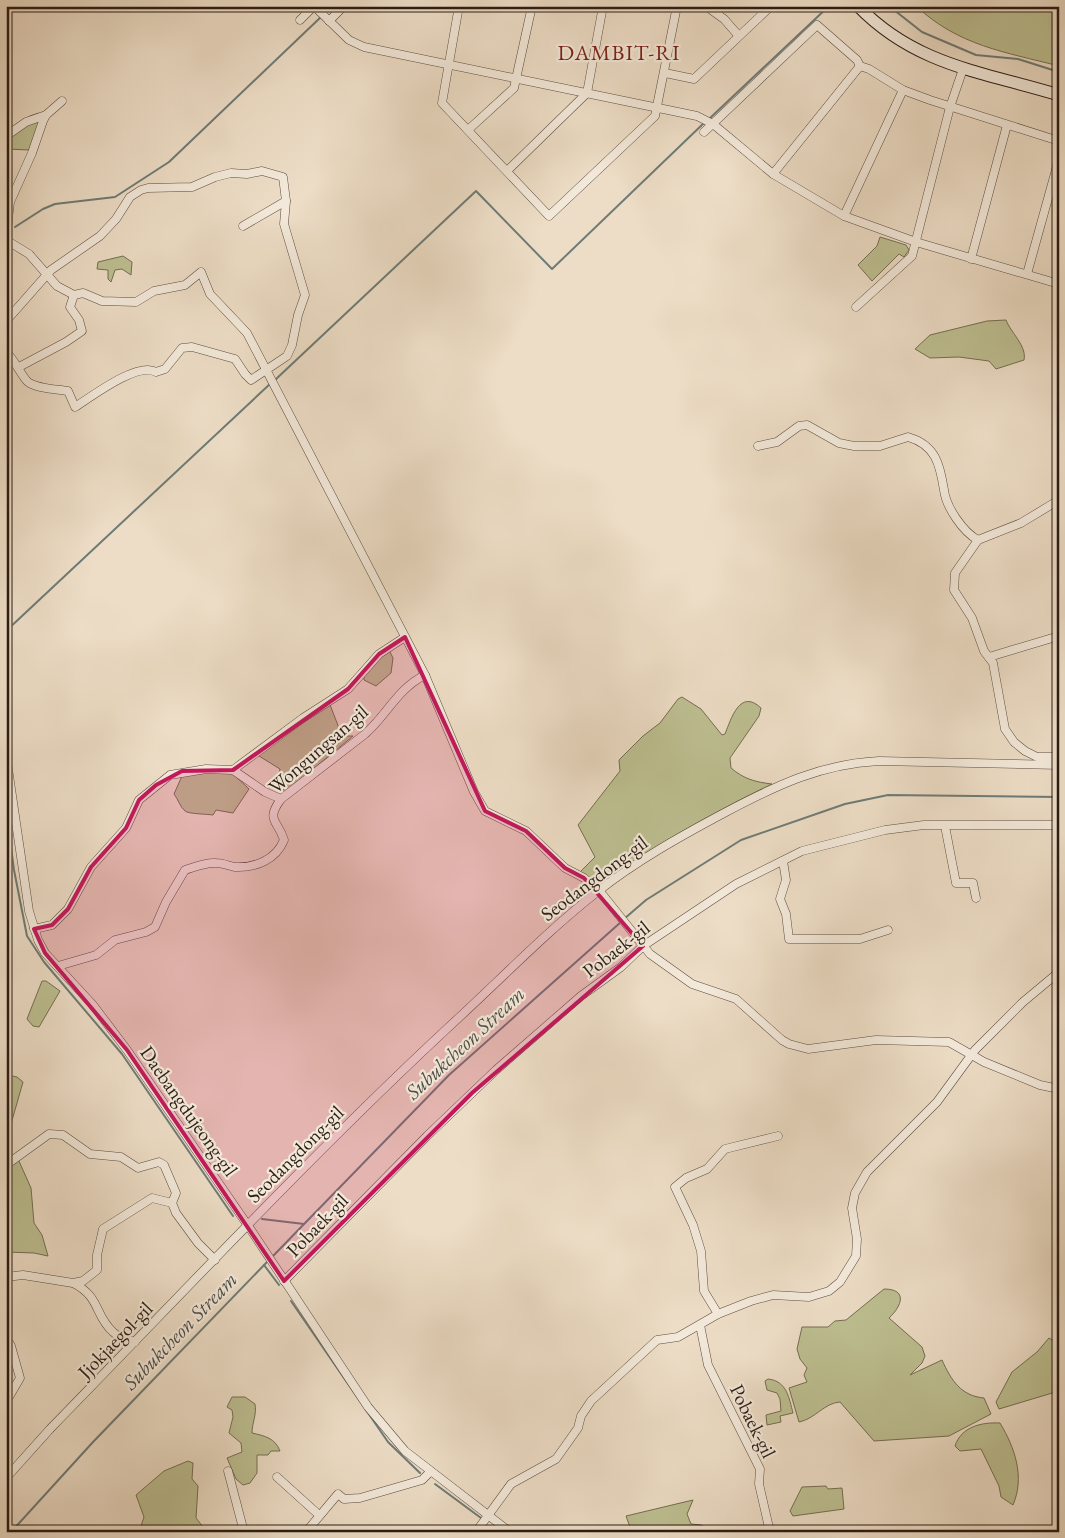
<svg xmlns="http://www.w3.org/2000/svg" width="1065" height="1538" font-family="'EB Garamond',serif">
<style>
.green{fill:#bdbf91;stroke:#746e52}
.lines{fill:none;stroke-linecap:round;stroke-linejoin:round}
.stream{stroke:#6e7b77;stroke-width:2}
.street-casing{stroke:#5c4c40;stroke-width:9}
.secondary-casing{stroke:#2b1c14;stroke-width:13}
.street{stroke:#f3e9da;stroke-width:8}
.secondary{stroke:#f3e9da;stroke-width:11}
.marked{fill:#c2185b;fill-opacity:0.2;stroke:#c2185b;stroke-width:4;stroke-linejoin:round}
.labels{text-anchor:middle;stroke-width:4.5;stroke-linejoin:round;paint-order:stroke}
.street-label{font-size:20px;fill:#2b1c14;stroke:#f3e9da}
.water-label{font-size:21px;font-style:italic;fill:#4c4c46;stroke:#f3e9da}
.quarter-label{font-size:22px;letter-spacing:1px;fill:#7a1f14;stroke:#f3e9da}
</style>
<rect width="100%" height="100%" fill="#edddc6"/>
<filter id="stains"><feTurbulence type="fractalNoise" baseFrequency=".004" numOctaves="4"/><feColorMatrix values="0 0 0 0 .2 0 0 0 0 .09 0 0 0 0 .02 0 0 0 .5 -.17"/></filter>
<radialGradient id="worn" r=".72"><stop offset=".6" stop-color="#630" stop-opacity="0"/><stop offset="1" stop-color="#630" stop-opacity=".3"/></radialGradient>
<g class="green">
<path d="M916,6H1059V66C1005,52 959,46 916,6Z"/>
<path d="M39,113L41,120L29,150L7,149L6,133L30,116Z"/>
<path d="M880,237L906,245L909,250L904,257L899,254L872,281L858,265L877,246Z"/>
<path d="M123,256L132,262L131,275L122,269L115,270L111,282L108,279V270L97,269L98,262Z"/>
<path d="M1006,320C1011,333 1027,346 1024,360L996,369L989,361L959,357L930,358L915,349L930,335L987,321Z"/>
<path d="M389,650L393,658L391,673L376,686L364,680V673Z"/>
<path d="M682,697L701,709L722,735L725,734C731,719 740,688 761,708L759,716L730,758L731,768C744,779 755,782 772,784C713,813 653,845 600,885L593,884L580,872L595,857L578,825L620,771L619,760L643,736L660,723L678,699Z"/>
<path d="M329,702L342,736H353L282,795V792L286,785L279,775L280,769L259,756V753Z"/>
<path d="M193,772H231L249,789L233,813L216,810L213,815C207,814 188,814 185,811C180,807 178,799 174,794L182,776Z"/>
<path d="M42,981H46L60,991L39,1027L33,1026L27,1019Z"/>
<path d="M8,1075L17,1077L23,1082L11,1124L6,1127Z"/>
<path d="M6,1153L10,1159H18L31,1188L34,1223L42,1235L48,1256L34,1253L6,1252Z"/>
<path d="M884,1289C908,1289 902,1306 889,1318L922,1347L925,1356L922,1363L910,1375L942,1360C951,1380 961,1396 984,1398L991,1414L949,1436L874,1441L840,1402C824,1403 815,1419 799,1422L789,1388L807,1382L804,1375L807,1368L800,1359L797,1349L802,1327H828L835,1321L846,1320Z"/>
<path d="M1049,1338L1059,1344V1391L999,1409L996,1402L1012,1372L1037,1352Z"/>
<path d="M768,1379C787,1381 789,1398 793,1413L780,1416L781,1422L767,1425L766,1415L781,1411L780,1399L777,1393L767,1390L765,1381Z"/>
<path d="M232,1397H245L255,1404C257,1414 252,1423 252,1433C265,1436 275,1438 280,1451H271L268,1455H257V1473L250,1483L243,1485L236,1479L227,1458L242,1452L241,1443L229,1433L233,1417L232,1410L227,1407Z"/>
<path d="M1000,1423C1015,1448 1025,1477 1013,1505L1001,1497L999,1486L981,1449L960,1451L955,1446C961,1427 981,1422 1000,1423Z"/>
<path d="M188,1461L193,1463L192,1479L198,1486L196,1518L207,1532H139L144,1517L136,1495L164,1471Z"/>
<path d="M826,1486L828,1489L842,1488L844,1509L793,1516L790,1511L802,1487Z"/>
<path d="M693,1500L687,1514L691,1524L701,1525L708,1529L706,1532H636L637,1529L630,1527L626,1516Z"/>
</g>
<g class="lines">
<g class="stream">
<path d="M889,6L922,32L976,55L1018,59L1059,72"/>
<path d="M325,12L332,6"/>
<path d="M709,119L829,6"/>
<path d="M15,227L43,209L55,204L115,197L169,162L322,16"/>
<path d="M275,380L476,191L552,269L705,122"/>
<path d="M6,631L271,383"/>
<path d="M6,809L14,870L27,936L44,962L122,1054L233,1216"/>
<path d="M624,919L646,900L741,840L845,804L888,795L1059,797"/>
<path d="M262,1219L304,1224"/>
<path d="M273,1256L449,1075L621,922"/>
<path d="M264,1265L279,1285"/>
<path d="M291,1301L388,1442L420,1473"/>
<path d="M435,1484L481,1518"/>
<path d="M492,1527L499,1532"/>
<path d="M11,1532L93,1442L268,1261"/>
</g>
<defs>
<g id="street">
<path d="M314,6L349,40L364,47L697,116L713,124L773,174L844,216L916,242L1059,284"/>
<path d="M459,6L442,103L549,216L655,116L677,6"/>
<path d="M706,6L724,19L738,35"/>
<path d="M300,20L314,6"/>
<path d="M329,21L344,6"/>
<path d="M665,73L694,79L771,6"/>
<path d="M468,130L514,88L532,6"/>
<path d="M704,132L817,25L857,60L860,66L869,69L903,90L930,100L1059,141"/>
<path d="M6,136L26,122L46,115"/>
<path d="M507,171L587,93L603,6"/>
<path d="M773,174L860,66"/>
<path d="M844,216L903,90"/>
<path d="M243,226L286,201"/>
<path d="M6,237L10,202L32,153L43,121L46,115L62,101"/>
<path d="M6,240L29,254L57,286L74,295L83,293L102,301L136,302L154,291L185,285L201,272L210,294L247,333L425,675L474,792L485,811L526,831L565,868L584,878L602,894L650,954L692,984L736,999L782,1040L789,1044L808,1049L876,1040L949,1042L984,1062L1040,1085L1059,1089"/>
<path d="M971,259L1007,125"/>
<path d="M1027,274L1059,159"/>
<path d="M856,307L912,256L950,107L963,69"/>
<path d="M6,321L51,270L100,236L116,219L130,197L141,190L148,188L192,187L215,177L231,173L247,174L262,171L283,177L286,201L284,224L305,295L298,315L292,345L287,356L251,380L245,374L235,359L192,347L182,348L165,369L156,372C138,361 91,397 75,407L68,391C55,389 38,389 28,382C22,377 15,360 6,352"/>
<path d="M19,367L66,342L82,331L79,320L70,307L74,295"/>
<path d="M758,446L777,442L799,426L807,425L839,443L854,446H880L908,437C936,445 940,465 944,490C946,507 963,532 978,540L955,573L954,590L972,618L984,651L993,663L1005,729L1014,742L1025,751L1037,757H1059"/>
<path d="M978,540L1021,523L1059,500"/>
<path d="M989,657L1059,636"/>
<path d="M6,755L29,911L38,940L45,953L93,1005L127,1050L251,1230L368,1407L405,1451L510,1532"/>
<path d="M233,770L303,718L348,689L379,654L405,637"/>
<path d="M945,826L956,883H973L976,898"/>
<path d="M783,861L786,880L780,899L786,914L789,939H860L888,930"/>
<path d="M34,929L52,925L68,909L91,867L126,828L139,800L170,775L206,769L233,770L265,792L281,799"/>
<path d="M58,966L96,955L115,940L146,932L155,927L166,902L185,870C195,867 206,862 216,863C223,863 229,866 235,867C255,868 276,860 284,840C278,820 265,821 281,799L365,734C387,715 397,689 425,675"/>
<path d="M6,1165L49,1134L63,1135L90,1154L121,1157L138,1168L159,1162L164,1165L176,1193L172,1203L176,1213L198,1243L215,1260"/>
<path d="M6,1277L23,1275L73,1283L83,1281L97,1270V1255L103,1229L152,1198L172,1203"/>
<path d="M284,1281L427,1136L496,1070L581,996L621,967L643,946L736,884L802,851L885,830L924,825H1059"/>
<path d="M73,1283C101,1297 94,1315 113,1332C119,1338 127,1340 135,1342"/>
<path d="M718,1314L704,1291L701,1251L693,1225L675,1187L686,1178L707,1169L725,1149L778,1136"/>
<path d="M700,1325L708,1365L760,1469L759,1484L770,1532"/>
<path d="M6,1337L11,1346L20,1378L6,1402"/>
<path d="M228,1471L244,1532"/>
<path d="M277,1477L319,1515"/>
<path d="M6,1478L50,1429C183,1293 313,1153 452,1024C500,980 545,933 597,892C636,861 681,836 726,812C777,785 821,764 879,761L1059,765"/>
<path d="M306,1532L338,1494L344,1499L360,1498L422,1480L430,1472"/>
<path d="M476,1532L511,1484L556,1459L578,1428L581,1416L591,1401L657,1340L678,1337L718,1314L751,1301L773,1295L809,1297L829,1291L840,1282L856,1256L857,1239L852,1208L855,1193L867,1172L937,1102L975,1050L1023,1002L1059,972"/>
</g>
<path id="secondary" d="M858,6C916,66 984,72 1059,95"/>
</defs>
<use href="#street" class="street-casing"/>
<use href="#secondary" class="secondary-casing"/>
<use href="#street" class="street"/>
<use href="#secondary" class="secondary"/>
</g>
<path class="marked" d="M405,637L485,811L526,831L565,868L584,878L643,946L472,1093L284,1281L127,1050L45,953L34,929L52,925L68,909L91,867L126,828L139,800L156,785L182,771L233,770L348,689L379,654Z"/>
<g class="labels">
<g class="street-label">
<text transform="translate(318 749) rotate(-41)" y="7">Wongungsan-gil</text>
<text transform="translate(594 878) rotate(-37)" y="7">Seodangdong-gil</text>
<text transform="translate(616 949) rotate(-38)" y="7">Pobaek-gil</text>
<text transform="translate(189 1111) rotate(55)" y="7">Daebangdujeong-gil</text>
<text transform="translate(295 1154) rotate(-45)" y="7">Seodangdong-gil</text>
<text transform="translate(317 1225) rotate(-46)" y="7">Pobaek-gil</text>
<text transform="translate(115 1340) rotate(-46)" y="7">Jjokjaegol-gil</text>
<text transform="translate(753 1421) rotate(64)" y="7">Pobaek-gil</text>
</g>
<g class="water-label">
<text transform="translate(465 1043) rotate(-43)" y="7">Subukcheon Stream</text>
<text transform="translate(180 1331) rotate(-46)" y="7">Subukcheon Stream</text>
</g>
<g class="quarter-label">
<text x="619" y="60">DAMBIT-RI</text>
</g>
</g>
<rect width="1065" height="1538" fill="none" stroke="#edddc6" stroke-width="25"/>
<rect x="8" y="8" width="1050" height="1523" fill="none" stroke="#2b1c14" stroke-width="2.5"/>
<rect x="12" y="12" width="1040" height="1513" fill="none" stroke="#2b1c14"/>
<rect width="100%" height="100%" filter="url(#stains)"/>
<rect width="100%" height="100%" fill="url(#worn)"/>
</svg>
